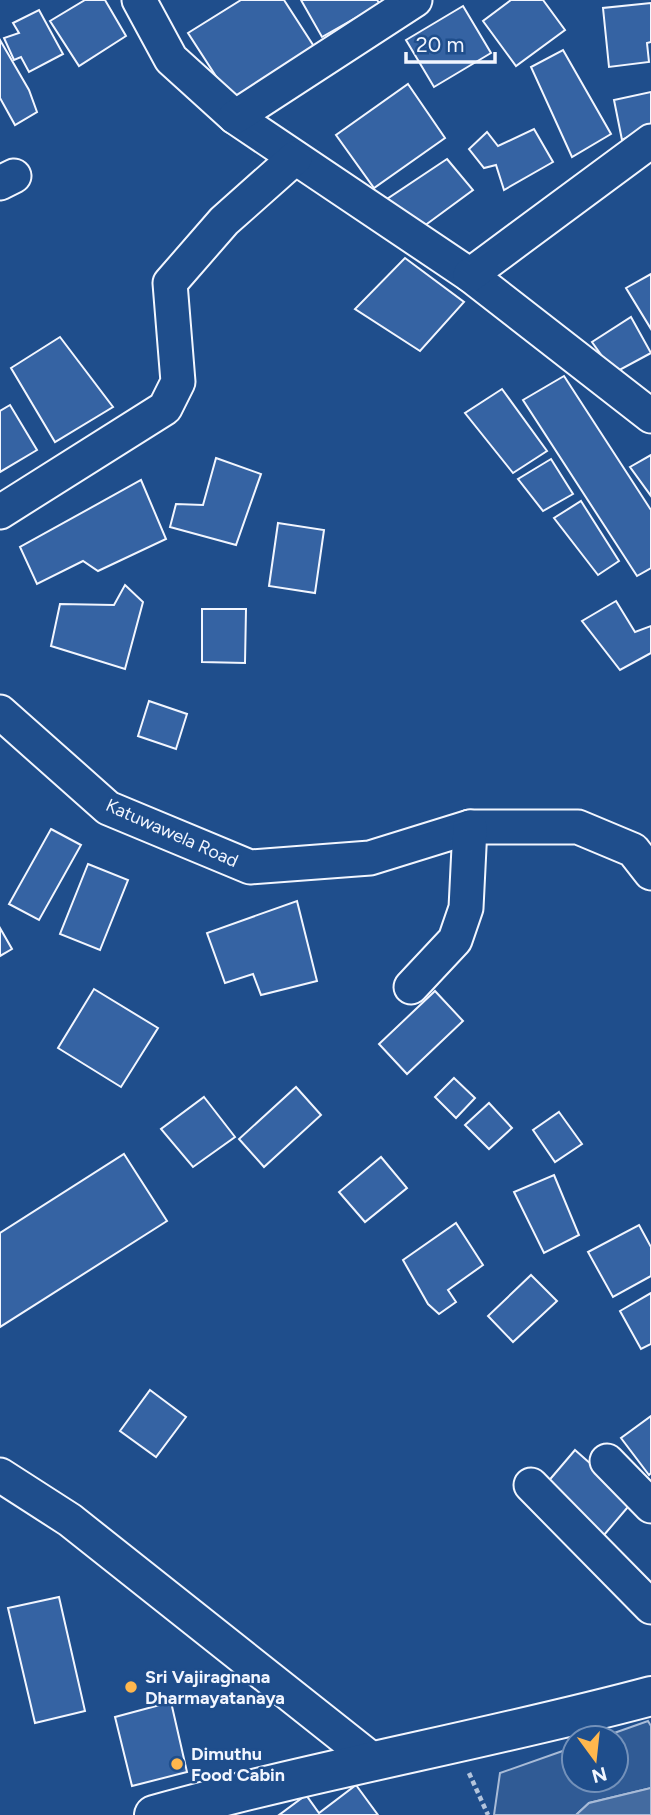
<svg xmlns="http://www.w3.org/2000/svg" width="651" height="1815" font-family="Figtree,sans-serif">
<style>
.built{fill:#305b95;stroke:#a8bbd7;stroke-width:2}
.water{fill:#446ba0;stroke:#a8bbd7;stroke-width:2}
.building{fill:#3563a3;stroke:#f2f6ff;stroke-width:2}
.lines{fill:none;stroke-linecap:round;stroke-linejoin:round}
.minor-casing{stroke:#f2f6ff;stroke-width:37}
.major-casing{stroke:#f2f6ff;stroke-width:42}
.path{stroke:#b3c4dc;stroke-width:4.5;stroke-dasharray:5 3.5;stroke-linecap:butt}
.minor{stroke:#1f4e8c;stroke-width:33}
.major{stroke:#1f4e8c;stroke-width:38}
.poi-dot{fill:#ffb74d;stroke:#1f4e8c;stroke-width:2.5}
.labels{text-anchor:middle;stroke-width:5;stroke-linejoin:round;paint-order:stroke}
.street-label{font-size:18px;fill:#f2f6ff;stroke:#1f4e8c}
.poi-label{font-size:18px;font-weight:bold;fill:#f2f6ff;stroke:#1f4e8c;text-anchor:start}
</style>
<rect width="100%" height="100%" fill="#1f4e8c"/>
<path class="built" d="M648,1721L651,1726V1788L589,1803L576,1815H494L500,1773L574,1747V1780H616V1738H600Z"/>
<path class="water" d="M651,1788V1815H576L589,1803Z"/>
<g class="building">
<path d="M85,0H105L126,36L79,66L50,21Z"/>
<path d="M241,0H284L315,48L232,101L188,33Z"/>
<path d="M301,0H377L380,4L322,37Z"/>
<path d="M511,0H543L565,30L516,66L483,21Z"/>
<path d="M651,3V42L647,43L649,62L609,67L603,8Z"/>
<path d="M463,6L491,53L434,87L406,40Z"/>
<path d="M39,10L63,54L29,72L21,57L14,60L4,38L19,33L13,23Z"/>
<path d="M0,40L29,90L37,112L15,125L0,98Z"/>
<path d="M563,50L611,134L572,157L531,67Z"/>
<path d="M408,84L445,138L374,188L336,135Z"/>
<path d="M651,92V126L622,140L614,100Z"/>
<path d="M534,129L553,162L504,190L496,165L484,168L469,149L487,132L498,146Z"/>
<path d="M447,159L473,190L416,232L387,199Z"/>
<path d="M405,258L464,302L420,351L355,309Z"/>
<path d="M651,274V329L626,288Z"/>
<path d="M631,317L651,353L614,373L592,342Z"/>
<path d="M60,337L113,407L55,442L11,368Z"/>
<path d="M564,376L651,510V568L637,576L523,400Z"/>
<path d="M502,389L547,451L513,473L465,413Z"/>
<path d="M10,405L37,450L0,472V411Z"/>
<path d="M651,455V496L630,467Z"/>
<path d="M216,458L261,474L236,545L170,527L176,504L203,505Z"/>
<path d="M551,459L573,494L543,511L518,479Z"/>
<path d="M141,480L166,539L98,571L83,561L37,584L20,547Z"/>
<path d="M581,501L619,561L598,575L554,518Z"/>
<path d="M278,523L324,530L315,593L269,586Z"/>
<path d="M125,585L143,602L125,669L51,646L60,604L114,605Z"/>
<path d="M616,601L635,632L651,626V653L620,670L582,621Z"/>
<path d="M202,609H246L245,663L202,662Z"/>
<path d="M149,701L187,714L176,749L138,736Z"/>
<path d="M51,829L81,845L39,920L9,904Z"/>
<path d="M88,864L128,880L100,950L60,934Z"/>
<path d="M297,901L317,981L261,995L253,974L225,983L207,933Z"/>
<path d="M0,928L12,949L0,956Z"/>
<path d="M94,989L158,1028L121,1087L58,1048Z"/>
<path d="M435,991L463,1021L407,1074L379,1044Z"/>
<path d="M454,1078L475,1098L456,1118L435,1097Z"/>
<path d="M296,1087L321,1115L264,1167L239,1139Z"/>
<path d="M204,1097L235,1137L193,1167L161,1129Z"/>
<path d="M489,1103L512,1128L489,1149L465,1125Z"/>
<path d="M559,1112L582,1144L555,1162L533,1130Z"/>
<path d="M124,1154L167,1221L0,1327V1233Z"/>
<path d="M381,1157L407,1188L365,1222L339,1192Z"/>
<path d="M554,1175L579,1235L544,1253L514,1192Z"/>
<path d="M456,1223L483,1265L448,1290L456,1302L439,1314L428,1304L403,1260Z"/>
<path d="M639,1225L651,1247V1276L613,1297L588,1252Z"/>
<path d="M531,1275L557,1301L513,1342L488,1316Z"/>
<path d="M651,1293V1344L641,1349L620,1311Z"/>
<path d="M150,1390L186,1417L156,1457L120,1431Z"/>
<path d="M651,1416V1473L649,1475L621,1438Z"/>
<path d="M575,1450L633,1501L604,1535L546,1484Z"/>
<path d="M59,1597L85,1711L35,1723L8,1608Z"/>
<path d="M171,1702L187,1772L132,1786L115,1717Z"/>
<path d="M356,1785L378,1815H279L306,1795L319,1813Z"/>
</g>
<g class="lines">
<defs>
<g id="minor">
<path d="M139,0L171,59L235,117L470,275L651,416"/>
<path d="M235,117L415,0"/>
<path d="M0,183L14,176"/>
<path d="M470,275L651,141"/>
<path d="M0,512L165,408L178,382L170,283L224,221L295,158"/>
<path d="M0,712L108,808L250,867L370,858L470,827H578L633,850L651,873"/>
<path d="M411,987L455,940L466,908L470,827"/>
<path d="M607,1461L651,1506"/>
<path d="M0,1475L70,1520L375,1762"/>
<path d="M531,1485L651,1607"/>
</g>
<path id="major" d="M154,1815C318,1769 487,1740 651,1696"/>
</defs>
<use href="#minor" class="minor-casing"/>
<use href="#major" class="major-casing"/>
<path class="path" d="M469,1773L488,1815"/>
<use href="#minor" class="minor"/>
<use href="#major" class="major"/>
</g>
<g class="poi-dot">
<circle cx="131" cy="1687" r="7"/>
<circle cx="177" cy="1764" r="7"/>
</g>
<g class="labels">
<g class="street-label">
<text transform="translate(172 833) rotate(24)" y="6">Katuwawela Road</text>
</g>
<g class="poi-label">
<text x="145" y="1683">Sri Vajiragnana<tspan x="145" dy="21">Dharmayatanaya</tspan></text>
<text x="191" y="1760">Dimuthu<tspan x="191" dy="21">Food Cabin</tspan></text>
</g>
</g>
<g transform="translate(595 1759) rotate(165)"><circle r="33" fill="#1f4e8c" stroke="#7391ba" stroke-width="2"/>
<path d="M0-5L12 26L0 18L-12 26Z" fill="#ffb74d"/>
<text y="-10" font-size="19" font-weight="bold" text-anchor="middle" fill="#f2f6ff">N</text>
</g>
<path d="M406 52v10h89v-10" fill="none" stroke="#f2f6ff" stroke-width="3.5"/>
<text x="416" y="52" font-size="21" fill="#f2f6ff" stroke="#1f4e8c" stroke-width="5" paint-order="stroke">20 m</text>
</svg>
